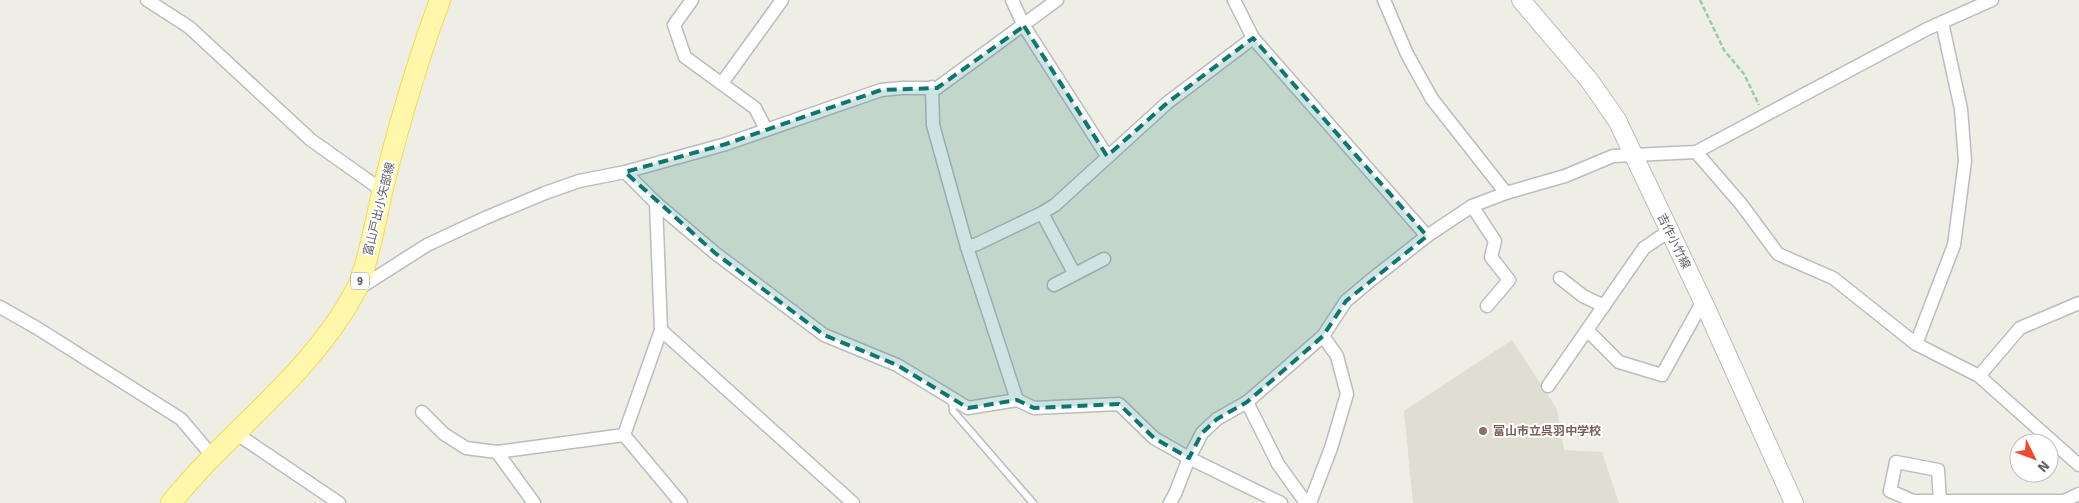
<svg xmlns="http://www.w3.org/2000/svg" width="2079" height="503" font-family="Signika,'Noto Sans JP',sans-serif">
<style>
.education{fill:#e0ddd3}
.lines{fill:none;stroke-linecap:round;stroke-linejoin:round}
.service-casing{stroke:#b9bcc1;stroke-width:9}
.minor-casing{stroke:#b9bcc1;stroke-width:15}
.secondary-casing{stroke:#babcc3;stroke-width:20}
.primary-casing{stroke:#f8d855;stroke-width:22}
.path{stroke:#98caab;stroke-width:2.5;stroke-dasharray:5 2.5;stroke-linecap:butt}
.service{stroke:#fff;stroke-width:6}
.minor{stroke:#fff;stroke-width:12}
.secondary{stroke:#fff;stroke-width:18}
.primary{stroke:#fff8aa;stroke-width:20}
.marked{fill:#0f766e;fill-opacity:0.2;stroke:#0f766e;stroke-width:4;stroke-dasharray:10 6;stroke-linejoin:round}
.education-dot{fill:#8d6e63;stroke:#fff;stroke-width:2}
.labels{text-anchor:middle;stroke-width:4;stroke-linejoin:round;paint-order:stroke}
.shield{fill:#fff;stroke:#8d8f94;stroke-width:1}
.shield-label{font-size:11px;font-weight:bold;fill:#5c5f66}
.street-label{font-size:12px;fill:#5c5f66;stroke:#fff}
.education-label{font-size:12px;font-weight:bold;fill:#785e54;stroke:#fff;text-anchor:start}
</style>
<rect width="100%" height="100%" fill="#efeee4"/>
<path class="education" d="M1512,340L1557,409L1564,450L1602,452L1619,503H1413L1404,411Z"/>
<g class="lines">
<defs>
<path id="service" d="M952,400L953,411L1033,503"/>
<g id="minor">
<path d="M147,0L189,27L311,140L383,191"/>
<path d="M692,0L674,25L685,57L755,108L766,129"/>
<path d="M1012,0L1024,26L1107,156"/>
<path d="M1234,0L1253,38L1427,236"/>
<path d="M1384,0L1407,54L1432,99L1506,193"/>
<path d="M722,83L782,0"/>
<path d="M932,87L933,125L967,247L1017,400"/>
<path d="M1696,152L1741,204L1778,254L1833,278L1916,344L1979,376L2079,465"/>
<path d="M625,172L656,203L715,253L824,335L897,365L968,408L1017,400L1034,408L1119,404L1154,438L1189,458L1281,503"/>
<path d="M1472,206L1495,241L1491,257L1509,280L1487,306"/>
<path d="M1042,213L1074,273"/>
<path d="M967,247L977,244L1042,213L1055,205L1167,103L1253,38"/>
<path d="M1560,278L1583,296L1604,306"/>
<path d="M1054,285L1104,259"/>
<path d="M358,289L427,245L485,218L545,193L579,181L625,172L726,144L881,90L902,88H937L1057,0"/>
<path d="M0,307L37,328L181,419L213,457"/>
<path d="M661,330L853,503"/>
<path d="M1587,330L1619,362L1662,375L1703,301"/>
<path d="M1916,344L1954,245L1965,161L1961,109L1942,22"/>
<path d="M1979,376L2020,328L2079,303"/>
<path d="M1548,386L1644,248L1669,231"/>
<path d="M1247,402L1278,464L1306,503"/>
<path d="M422,412L444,434L466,448L497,452L624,435"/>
<path d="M237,434L339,503"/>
<path d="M624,435L661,330L656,203"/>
<path d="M624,435L681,503"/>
<path d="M497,452L534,503"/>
<path d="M1940,501L1938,470L1896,462L1890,491L1913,501H2064L2079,494"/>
<path d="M1170,503L1175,494L1189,458L1202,433L1217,419L1247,402L1284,370L1323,336L1346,301L1371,280L1427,236L1472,206L1506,193L1565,176L1613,156L1696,152L1927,29L1992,0"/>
<path d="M1310,503L1331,448L1347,394L1337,356L1323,336"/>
</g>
<path id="secondary" d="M1521,0L1589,80L1617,120L1707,310L1794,503"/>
<path id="primary" d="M171,503C230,429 311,375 356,290C360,284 361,276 364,269C372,242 377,215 383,188C399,124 417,62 440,0"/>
</defs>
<use href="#service" class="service-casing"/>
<use href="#minor" class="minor-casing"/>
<use href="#secondary" class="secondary-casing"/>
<use href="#primary" class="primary-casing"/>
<path class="path" d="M1700,0L1724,50L1744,74L1759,105"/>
<use href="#service" class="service"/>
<use href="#minor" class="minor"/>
<use href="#secondary" class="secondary"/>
<use href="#primary" class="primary"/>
</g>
<path class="marked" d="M1024,26L1107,156L1167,103L1253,38L1427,236L1346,301L1323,336L1284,370L1247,402L1217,419L1202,433L1189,458L1154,438L1119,404L1034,408L1017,400L968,408L897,365L824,335L715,253L625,172L726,144L881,90L937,88Z"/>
<circle class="education-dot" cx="1483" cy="431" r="5"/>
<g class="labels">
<rect class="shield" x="351" y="272.5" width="18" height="17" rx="4"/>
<g class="shield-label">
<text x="360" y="285">9</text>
</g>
<g class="street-label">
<text transform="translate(379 209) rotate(-76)" y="4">富山戸出小矢部線</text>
<text transform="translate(1674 241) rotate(64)" y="4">吉作小竹線</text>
</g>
<g class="education-label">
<text x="1493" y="435">富山市立呉羽中学校</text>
</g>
</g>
<g transform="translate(2034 458) rotate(132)"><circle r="24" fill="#ffffff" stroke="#bebfc2"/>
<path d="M0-4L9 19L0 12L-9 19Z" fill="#f14929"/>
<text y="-8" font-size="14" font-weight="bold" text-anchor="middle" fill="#5c5f66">N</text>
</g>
</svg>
